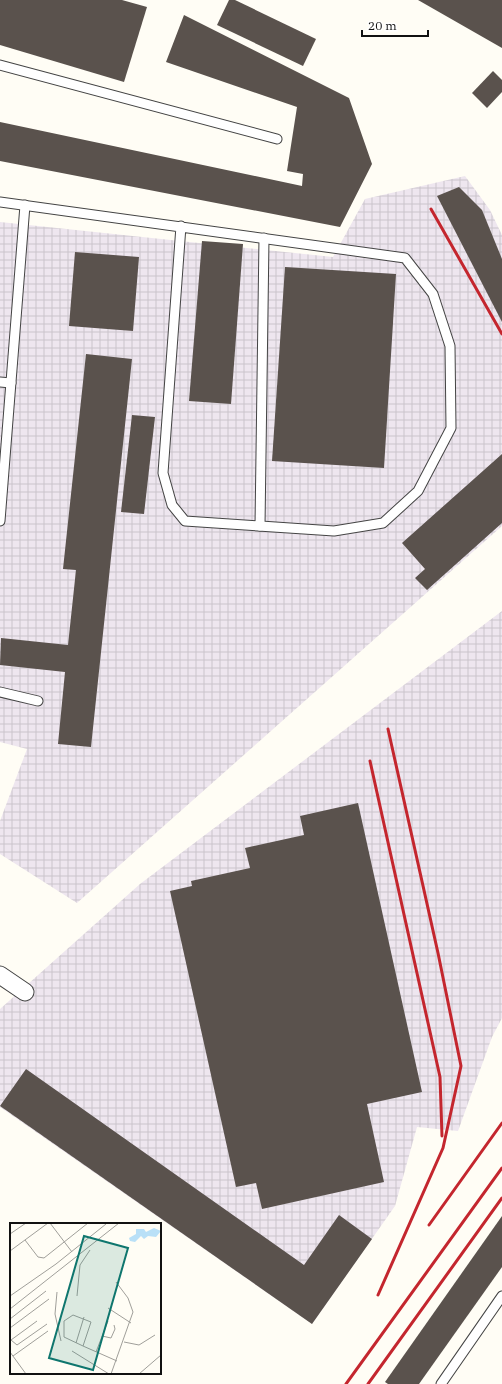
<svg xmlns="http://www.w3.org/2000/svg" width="502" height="1384" font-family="'IBM Plex Serif',serif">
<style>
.industrial{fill:url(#industrial-grid)}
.building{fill:#5a524d}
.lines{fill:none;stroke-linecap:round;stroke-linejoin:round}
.service-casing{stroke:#444;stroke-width:11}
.minor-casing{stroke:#444;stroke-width:19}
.service{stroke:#fff;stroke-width:9}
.minor{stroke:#fff;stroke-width:17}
.rail{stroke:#c4262e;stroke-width:3}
.inset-road{fill:none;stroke:#a09f9a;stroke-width:1}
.view{fill:#0f766e;fill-opacity:0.15;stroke:#0f766e;stroke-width:2}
.inset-edge{fill:none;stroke:#111;stroke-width:2}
</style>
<defs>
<pattern id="industrial-grid" width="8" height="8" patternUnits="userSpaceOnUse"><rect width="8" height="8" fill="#eee6ef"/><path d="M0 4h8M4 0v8" fill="none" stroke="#cbc4cc"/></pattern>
</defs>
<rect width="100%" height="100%" fill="#fffdf5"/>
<g class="industrial">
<path d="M465,176L490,210L502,235V526L77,903L0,854V821L27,749L0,742V222L333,257L365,199Z"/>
<path d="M502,611V1018L492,1037L458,1131L417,1127L395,1206L312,1324L0,1107V1009L140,884Z"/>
</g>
<g class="building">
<path d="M0,0H122L147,7L124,82L0,45Z"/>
<path d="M229,0H235L316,39L303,66L217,25Z"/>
<path d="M418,0H502V48Z"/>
<path d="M184,15L349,98L372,164L340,227L0,161V122L302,186L303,174L287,171L297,107L166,62Z"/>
<path d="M493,71L502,80V92L487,108L472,93Z"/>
<path d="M459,187L482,210L502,259V322L437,196Z"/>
<path d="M202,241L243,244L231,404L189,401Z"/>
<path d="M75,252L139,257L133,331L69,326Z"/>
<path d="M285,267L396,274L384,468L272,461Z"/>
<path d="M86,354L132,359L91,747L58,744L65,672L0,665L1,638L68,645L76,570L63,569Z"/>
<path d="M132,415L155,417L144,514L121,512Z"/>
<path d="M502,454V523L427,590L415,578L425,569L402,543Z"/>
<path d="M358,803L422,1092L367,1104L384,1182L262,1209L256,1183L236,1187L170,891L192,886L191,881L250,868L245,848L304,835L300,816Z"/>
<path d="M26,1069L304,1265L339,1215L372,1239L312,1324L0,1106Z"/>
<path d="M502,1216V1267L419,1384H388L385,1382Z"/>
</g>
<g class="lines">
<defs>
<g id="service">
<path d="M0,65L277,139"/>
<path d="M0,202L405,258L433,294L450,346L451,428L418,491L383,523L334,531L185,521L172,505L163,473L181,226"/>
<path d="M0,382L11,383"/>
<path d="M0,521L25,205"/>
<path d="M260,526L264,238"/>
<path d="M0,692L38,701"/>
<path d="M441,1384L502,1296"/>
</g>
<path id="minor" d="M0,975L25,992"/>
</defs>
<use href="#service" class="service-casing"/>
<use href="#minor" class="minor-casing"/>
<use href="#service" class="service"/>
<use href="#minor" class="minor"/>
<g class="rail">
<path d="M431,209L502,334"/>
<path d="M370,761L440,1077L442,1136"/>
<path d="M429,1225L502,1123"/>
<path d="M378,1295L443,1148L461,1066L438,953L388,729"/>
<path d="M346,1384L502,1168"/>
<path d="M368,1384L502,1198"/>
</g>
</g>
<g transform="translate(10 1223)">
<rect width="151" height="151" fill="#fffdf5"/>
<path d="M144,5L151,8L146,14L138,13L134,16L131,13L125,19L120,18L119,15L126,11V6H134L136,9Z" fill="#b9e0f7"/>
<path class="inset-road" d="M40,0L62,29M0,11L16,0M15,17L28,34L34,35L78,0M0,28L38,0M47,69L45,91L51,118M0,73L46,41L96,1M67,73L70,42L80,27M98,85L121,100M0,86L109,0M0,96L36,68M0,105L39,76M92,113L101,115L105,106L104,102M1,117L7,122L37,101M1,117L27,98M114,119L129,122L145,112M66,120L74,94M73,123L81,99L63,92L54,98V114L73,123L107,138M62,128L99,151M0,129L16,151M86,129L98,98M3,133L38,108M101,151L123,89L118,75L106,59M129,151L151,132"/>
<path class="view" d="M74,13L118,25L83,147L39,135Z"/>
<rect width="151" height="151" class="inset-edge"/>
</g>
<path d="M362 30v6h66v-6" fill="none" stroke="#111111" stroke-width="2"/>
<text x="368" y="30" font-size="12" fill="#111111" stroke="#ffffff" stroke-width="3" paint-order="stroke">20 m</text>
</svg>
